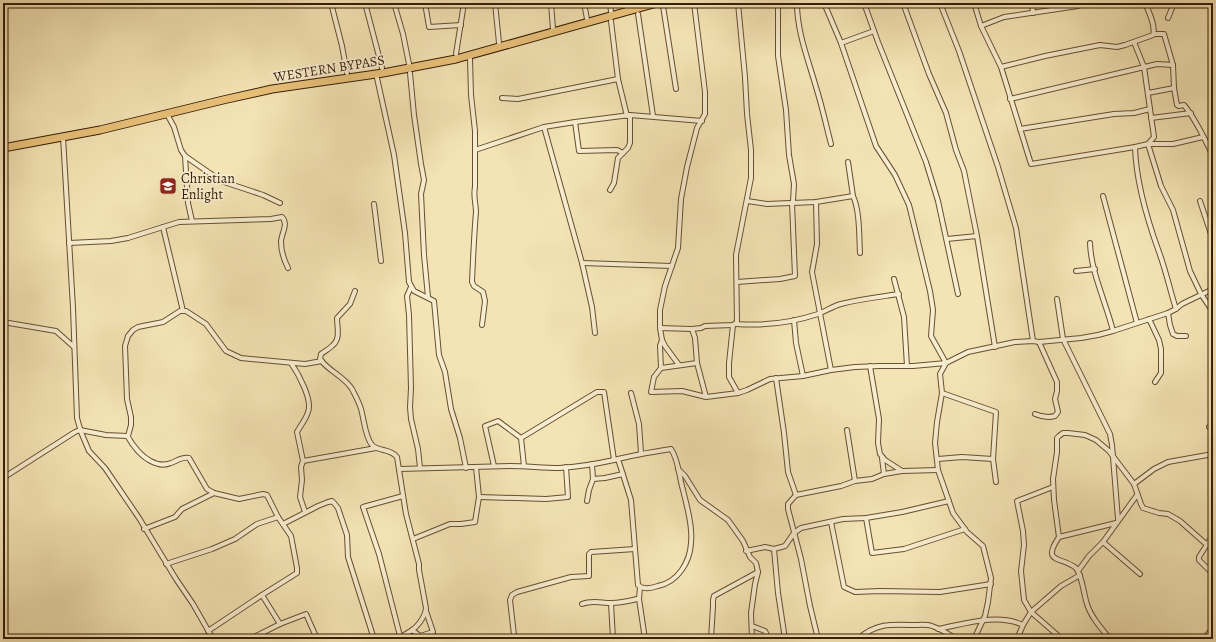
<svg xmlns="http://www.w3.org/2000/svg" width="1216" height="642" font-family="Alegreya,serif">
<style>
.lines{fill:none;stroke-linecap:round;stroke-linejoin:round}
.street-casing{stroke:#664f32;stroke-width:6}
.primary-casing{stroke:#361d07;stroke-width:9}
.street{stroke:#f8edcf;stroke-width:4}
.primary{stroke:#eac27a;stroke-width:7}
.labels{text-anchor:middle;stroke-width:3.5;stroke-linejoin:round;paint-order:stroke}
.street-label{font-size:14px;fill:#361d07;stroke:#f8edcf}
.poi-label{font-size:14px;fill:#361d07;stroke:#f8edcf;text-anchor:start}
</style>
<rect width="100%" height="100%" fill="#f4e4b5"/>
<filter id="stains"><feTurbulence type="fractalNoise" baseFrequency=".005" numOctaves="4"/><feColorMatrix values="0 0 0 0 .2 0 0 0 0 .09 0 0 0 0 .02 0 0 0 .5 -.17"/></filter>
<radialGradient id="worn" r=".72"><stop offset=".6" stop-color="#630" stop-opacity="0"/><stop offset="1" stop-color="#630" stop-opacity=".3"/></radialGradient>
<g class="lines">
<defs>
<g id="street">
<path d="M331,3L342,46L347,73"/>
<path d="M365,3L382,68"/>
<path d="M394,3L403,34L409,64"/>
<path d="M425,3L429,27L461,25"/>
<path d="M495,3L499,43"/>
<path d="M551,3L553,29"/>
<path d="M584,3L587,19"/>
<path d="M610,3L611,12"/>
<path d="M797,3C797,32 808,59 816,87C822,106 826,125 831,144"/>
<path d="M824,3L841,43L876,146L895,175L909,205L930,291L933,310L931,336L946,363L940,374L942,393L937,422L935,443L938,470L953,513L967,532L983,546L991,578L988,602L985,616L974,639"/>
<path d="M864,3L878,42L926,162L938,201L958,294"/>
<path d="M903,3L929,74L946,113L956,150L964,171L977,236L995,347"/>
<path d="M940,3L959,51L998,167L1016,228L1033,341"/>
<path d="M974,3L981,26L1001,67L1045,56L1100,45L1117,47L1125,45L1153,35C1156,26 1149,12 1145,3"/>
<path d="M1032,3L1033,13"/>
<path d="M663,6L676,89"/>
<path d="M638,14L653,116"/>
<path d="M1168,18L1174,3"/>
<path d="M611,21L618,79L627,116"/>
<path d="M981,26L1004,17L1078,6"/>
<path d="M1154,34H1164L1173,65L1174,88L1177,105L1179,106L1184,105C1197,121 1204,138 1213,156"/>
<path d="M841,43L874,31"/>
<path d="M456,54L464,3"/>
<path d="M470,59L471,95L475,131V187C473,196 476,204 476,212C474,235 473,259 472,282L474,286L483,292L485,301L482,325"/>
<path d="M1001,67L1031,164L1135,147L1148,144L1154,137L1144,67L1134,42"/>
<path d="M410,73L414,115L421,164L424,180L421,194L424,255L428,297"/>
<path d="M377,78L394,155L405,233L409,282L414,291L434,301L439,355L445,372L451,409L460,438L466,468"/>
<path d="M1148,93L1174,88"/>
<path d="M502,98L518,99L618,79"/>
<path d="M1010,99L1157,64L1173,65"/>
<path d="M167,114L174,127L181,150L185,156L221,181L263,195L280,203"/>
<path d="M1151,118L1191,113"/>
<path d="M575,122L579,151L617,150L623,153"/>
<path d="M544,127L582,263L592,307L595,333"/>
<path d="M1020,129L1114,114L1134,113L1150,109"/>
<path d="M63,137L73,308L77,418L81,432L89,451L105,468L139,518L176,579L193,604L213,639"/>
<path d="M1203,137L1173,144H1148L1161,186L1173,210L1190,271L1201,294L1213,312"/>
<path d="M1135,147C1136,182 1147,219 1159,252C1166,271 1170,290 1176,309"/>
<path d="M475,150L544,127L575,122L630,115L702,121"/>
<path d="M185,156L188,203L192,221"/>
<path d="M848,162L853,196C860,211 859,237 860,253"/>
<path d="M610,190L614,183L618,158L628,148L630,143V115"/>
<path d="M1103,196L1137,323"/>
<path d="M747,201L767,204L790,203H792L793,201L794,184L789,155L786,110L778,56V3"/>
<path d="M1200,201L1213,240"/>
<path d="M816,202L817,244L812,272L831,370"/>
<path d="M374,204L381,261"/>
<path d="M163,227L183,311"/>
<path d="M947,239L977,236"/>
<path d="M69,243L111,241L128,238L179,222L271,219L282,217C289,224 281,234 281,242C281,251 284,260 288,268"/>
<path d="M1090,243C1091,273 1106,302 1113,331"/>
<path d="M582,263L672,266"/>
<path d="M1076,271L1095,269"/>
<path d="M894,279L904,317L907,366"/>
<path d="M737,282L780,279L795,276L792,203L816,202L853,196"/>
<path d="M411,287L407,296L409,315L411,388L410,407L411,419L418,449L420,468"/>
<path d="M355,291L350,304L337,318C337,328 341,339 332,346C329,349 325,351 321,354L320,359C328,371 344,376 352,389C355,395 359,402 361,409C364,419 365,437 372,445C379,452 390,448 397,457L406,514L419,564V570L426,608C425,617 417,628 409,632C405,635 401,636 398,639"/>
<path d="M1057,299L1063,339L1110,434L1112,445L1118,519"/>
<path d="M1168,313L1170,325L1173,334L1177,336H1186"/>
<path d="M1149,319L1159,340L1161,349V373L1155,382"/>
<path d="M794,320L796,343L803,376"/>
<path d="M3,322L56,331L74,347"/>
<path d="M736,324C764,326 791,323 818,314C826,311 833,306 841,304C860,299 879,297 899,294"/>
<path d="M733,325L729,363V377L738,393"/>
<path d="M660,328L692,329"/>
<path d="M291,363C298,373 313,400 308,412C306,419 301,425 297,432L303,461L301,467L302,480L300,497L305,512"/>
<path d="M697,363L695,338L692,329L701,328L705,326L733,325L737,322L736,255L751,178V150L747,114L745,77L738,3"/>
<path d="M679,365L665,346L662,340L660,328V310L665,286L678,248L681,199L687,167L697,128L705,114V92L694,3"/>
<path d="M870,366L879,419L878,443L880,454L885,460L902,471L938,470"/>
<path d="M661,368L660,346L662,340"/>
<path d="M776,378L784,433L788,472L796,495"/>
<path d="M631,393L639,424L641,453"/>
<path d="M942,393L996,412L993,459L996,482"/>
<path d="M706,397L682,391L651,392L654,377L661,368L697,363L706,397L738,393L747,390L770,379L803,376L831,370L855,367L880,366H913L946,363L968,352L1015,342L1033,341L1039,342L1081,338L1098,335L1113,331L1168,313L1176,309L1182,304L1213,289"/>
<path d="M1035,414C1042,417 1048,418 1055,416L1058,412L1055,399L1057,391V382L1039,342"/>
<path d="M1209,427L1213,426"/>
<path d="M847,430L855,481"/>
<path d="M128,436L131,425V417L127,399L125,346L128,336L133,330L138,327L163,322L180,311H186L206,324L226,351L241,358L305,364L322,361"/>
<path d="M521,438L597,392H604L614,460"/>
<path d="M882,458L884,474"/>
<path d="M938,459L962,457L993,459"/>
<path d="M303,461L376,448"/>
<path d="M494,466L485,426L498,421L521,438L524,466"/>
<path d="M399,469C436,468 473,467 510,466C526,466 543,468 559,468C578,467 596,464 614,460C633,455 652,452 671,449C677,457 679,472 681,482C685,499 693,525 691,543C690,562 678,582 658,586C652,588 643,590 638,585L631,500L618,459"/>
<path d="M678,469L685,476L700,500L728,520L743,541L750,557L756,563L758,572L755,584L751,613L752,639"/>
<path d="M3,478L75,432L80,430L106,435L127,436C130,439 131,443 134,446C142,457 157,469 171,463C177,461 183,456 189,458L207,489L214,493L239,499L263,494L267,495L278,517L291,536L297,568V573L262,595L208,631"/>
<path d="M593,479L605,478L623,474"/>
<path d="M1134,484L1154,469L1168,462L1213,454"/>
<path d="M1053,487L1017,501L1023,531L1024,545L1021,571L1024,600L1031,612L1062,639"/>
<path d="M479,497L546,499L568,497L566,467"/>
<path d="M587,501L589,490L593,479L592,464"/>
<path d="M866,518L872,553L904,549L965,529"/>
<path d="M831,522L844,587L855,592L880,591L940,592L991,584"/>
<path d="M283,524L318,506L328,502L332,501L334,503L338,508L347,535L348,557L374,639"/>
<path d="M144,529L175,517L182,509L214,493"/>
<path d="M1213,535L1199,557V560L1213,574"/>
<path d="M1059,537L1116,523"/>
<path d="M413,539L450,524H461L475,522L479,497L476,467"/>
<path d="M1103,542L1140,574"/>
<path d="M774,549L778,593L785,639"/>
<path d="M746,551L765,547L774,549L785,546L794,533L801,528L843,519L866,518L902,512L949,501"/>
<path d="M166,564L212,549L235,539L257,524L278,517"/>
<path d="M1078,571L1089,556L1103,542L1137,495"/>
<path d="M640,587L639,599L645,639"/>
<path d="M262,595L280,624"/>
<path d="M611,603L613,639"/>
<path d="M582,604C592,600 601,603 611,603C620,603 629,601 637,599"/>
<path d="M752,626L765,631L769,639"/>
<path d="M938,629C965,624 997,613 1023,625L1031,612L1061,586L1080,575"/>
<path d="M412,630L420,636L433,632L426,611"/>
<path d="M400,636L379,554L363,507L403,496"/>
<path d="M250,639L280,624L306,614L317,639"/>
<path d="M514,639V635L510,600L512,595L517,592L571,577L589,576V554L591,552L635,549"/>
<path d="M711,639L713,606V600L714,596L758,572"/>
<path d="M818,639L810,606L801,559L788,509V504L796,495L841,486L855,481L872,479L884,474L902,471"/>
<path d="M858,639C876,623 891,624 913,625C919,625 926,624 932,626C940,629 949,634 956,639"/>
<path d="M1017,639L1023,625"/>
<path d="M1110,639C1101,628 1091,617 1087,604C1083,592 1083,578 1076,568C1061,556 1041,564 1059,537L1054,500L1053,479L1057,452V438L1059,436L1063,433H1068L1085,435L1096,440L1109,451L1134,484L1141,504L1143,508L1159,513L1168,514L1180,521L1206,544"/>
<path d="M1204,639L1213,628"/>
</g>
<path id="primary" d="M3,148L100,130L223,100L272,89L383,73L456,59L657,3"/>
</defs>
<use href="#street" class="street-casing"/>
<use href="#primary" class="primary-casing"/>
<use href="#street" class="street"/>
<use href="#primary" class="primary"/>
</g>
<defs>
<symbol id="school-square" viewBox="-11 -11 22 22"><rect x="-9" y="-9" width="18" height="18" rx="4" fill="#8f2418" stroke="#f8edcf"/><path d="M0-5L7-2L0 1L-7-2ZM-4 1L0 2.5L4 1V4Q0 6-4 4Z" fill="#fff"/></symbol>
</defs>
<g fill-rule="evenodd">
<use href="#school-square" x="158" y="176" width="20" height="20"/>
</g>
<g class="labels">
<g class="street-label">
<text transform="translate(329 68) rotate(-9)" y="5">WESTERN BYPASS</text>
</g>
<g class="poi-label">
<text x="181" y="183">Christian<tspan x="181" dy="16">Enlight</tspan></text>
</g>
</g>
<rect width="1216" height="642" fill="none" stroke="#f4e4b5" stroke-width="16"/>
<rect x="4" y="4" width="1208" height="634" fill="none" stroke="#361d07" stroke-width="2"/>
<rect x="8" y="8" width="1200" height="626" fill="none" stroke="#361d07"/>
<rect width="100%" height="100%" filter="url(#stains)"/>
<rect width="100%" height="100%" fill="url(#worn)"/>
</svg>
